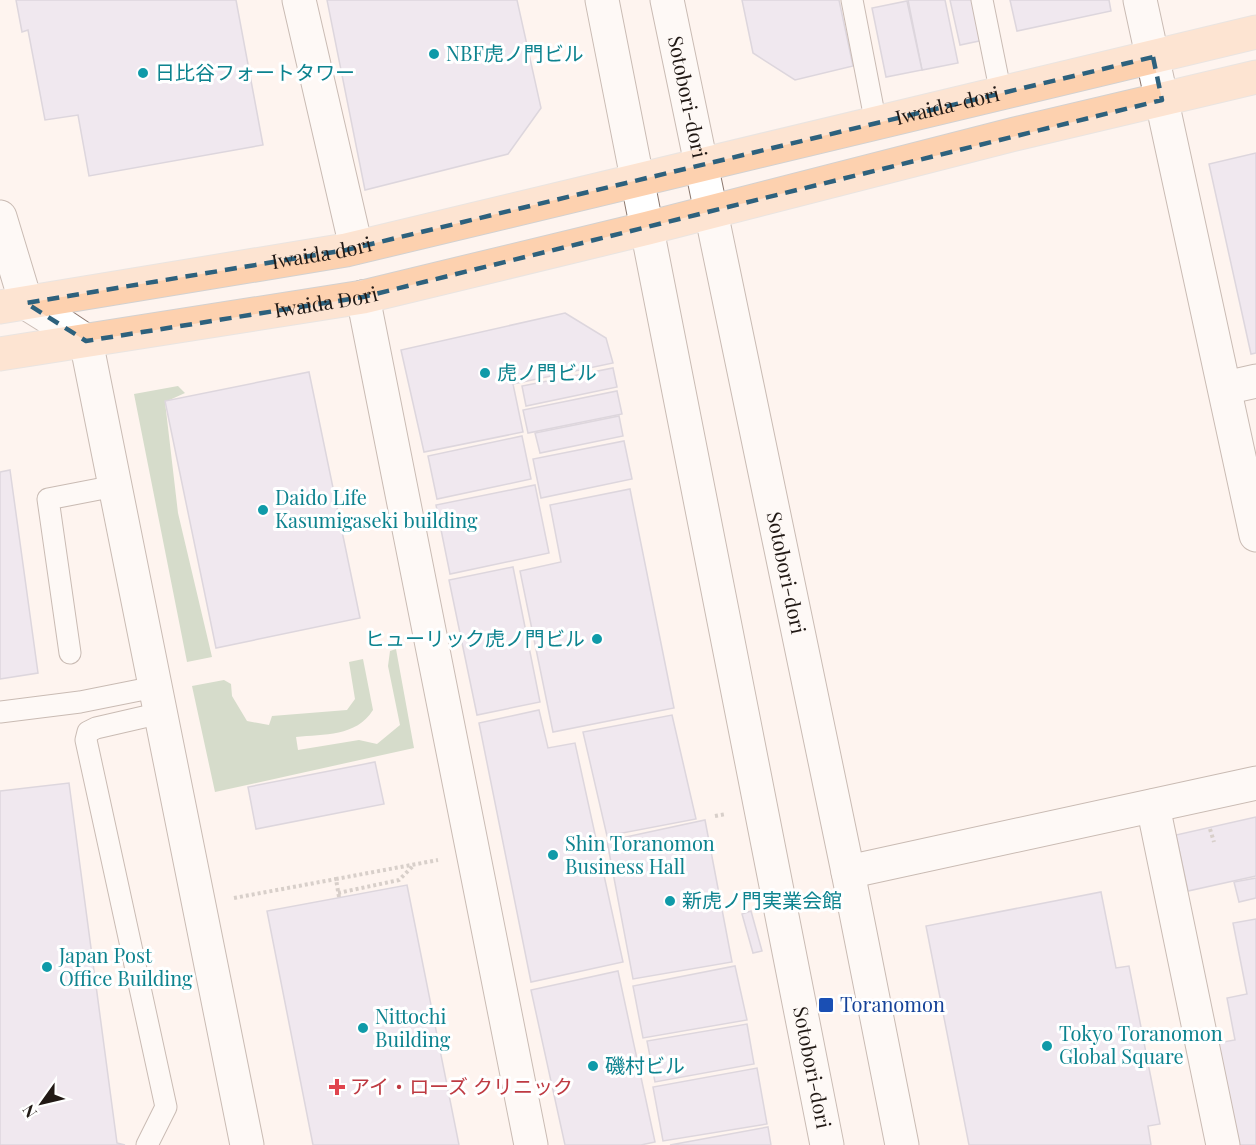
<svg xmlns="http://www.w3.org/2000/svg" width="1256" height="1145" font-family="'Playfair Display','Noto Sans JP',serif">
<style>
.forest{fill:#a6bf9f}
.building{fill:#dfdaf0;stroke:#b6b1c7;stroke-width:1.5}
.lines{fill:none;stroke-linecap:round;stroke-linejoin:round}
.service-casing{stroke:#8b766c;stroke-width:23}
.minor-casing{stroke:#8b766c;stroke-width:35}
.tertiary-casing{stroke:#8b766c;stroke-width:35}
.secondary-casing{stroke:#8b766c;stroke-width:35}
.primary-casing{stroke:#d3d1d0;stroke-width:35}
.path{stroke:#aba29d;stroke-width:4;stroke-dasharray:3 3;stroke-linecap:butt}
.service{stroke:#fff;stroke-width:21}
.minor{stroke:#fff;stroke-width:33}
.tertiary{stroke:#fff;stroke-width:33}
.secondary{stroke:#fff;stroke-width:33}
.primary{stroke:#fdd1af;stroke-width:33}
.marked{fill:none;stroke:#2d617d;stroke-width:4.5;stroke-dasharray:12 8;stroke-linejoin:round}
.culture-dot{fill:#0f9aa8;stroke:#fff;stroke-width:2}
.transit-dot{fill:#1a4fb4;stroke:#fff;stroke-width:2}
.health-dot{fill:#e0444e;stroke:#fff;stroke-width:2}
.labels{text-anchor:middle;stroke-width:6;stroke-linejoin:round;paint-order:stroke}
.culture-label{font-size:20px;fill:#0d838f;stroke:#fff;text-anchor:start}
.street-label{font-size:20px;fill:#211915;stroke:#fff}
.transit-label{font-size:20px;fill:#164399;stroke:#fff;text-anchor:start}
.health-label{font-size:20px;fill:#be3a42;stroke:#fff;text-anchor:start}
</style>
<rect width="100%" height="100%" fill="#fef4ef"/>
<g class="forest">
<path d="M178,386L185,393L165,402L178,513L212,657L187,662L134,394Z"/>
<path d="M396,649L414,748L215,792L192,686L224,680L231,684L232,696L247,721L269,725L272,716L347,710L355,699L349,662L363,659L373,710C356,737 324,734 296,737L298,750L359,740L377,744L400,725L388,666L390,651Z"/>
</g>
<g class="building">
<path d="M16,0H236L263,145L89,176L78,115L45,120L28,30L22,32Z"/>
<path d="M327,0H517L541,108L508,154L365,190Z"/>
<path d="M742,0H839L853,66L795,80L753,53Z"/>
<path d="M908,0H945L958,63L922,70Z"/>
<path d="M950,0H980L989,39L960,45Z"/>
<path d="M1010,0H1109L1111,11L1017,31Z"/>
<path d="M907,1L922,70L886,77L872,8Z"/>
<path d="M1256,153V353L1251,354L1209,164Z"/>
<path d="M565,313L606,338L613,363L513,384L523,432L424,452L401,350Z"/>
<path d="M613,368L617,387L526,406L522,386Z"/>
<path d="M309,372L360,618L216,648L165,401Z"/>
<path d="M617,391L622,414L528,433L523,410Z"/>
<path d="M619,416L623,436L540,453L535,433Z"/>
<path d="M522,436L531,479L437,499L428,456Z"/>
<path d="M624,441L632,479L541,498L533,459Z"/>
<path d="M10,470L38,673L0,679V472Z"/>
<path d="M535,485L549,553L450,574L436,505Z"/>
<path d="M630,489L674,708L553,732L520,571L561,562L550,505Z"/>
<path d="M513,567L540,702L477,715L449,580Z"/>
<path d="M539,710L548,748L575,743L623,962L531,982L479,723Z"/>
<path d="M672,715L696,819L607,836L583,732Z"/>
<path d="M375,762L384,804L256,829L248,787Z"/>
<path d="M69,783L117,1143L125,1145H0V791Z"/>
<path d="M1256,817V876L1188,891L1176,835Z"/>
<path d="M705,820L732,962L633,979L607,841Z"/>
<path d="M1256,878V898L1239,902L1234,882Z"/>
<path d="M407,885L459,1145H313L267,911Z"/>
<path d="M1101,892L1116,968L1129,966L1160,1124L1148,1126L1151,1145H969L926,926Z"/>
<path d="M751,911L762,951L753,953L742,914Z"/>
<path d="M1256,919V1145H1237L1217,1043L1235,1040L1227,998L1247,994L1233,923Z"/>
<path d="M735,966L747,1020L643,1038L633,986Z"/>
<path d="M618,971L655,1142L641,1145H565L531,990Z"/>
<path d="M747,1024L754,1064L655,1082L647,1041Z"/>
<path d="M757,1068L767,1124L663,1141L653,1087Z"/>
<path d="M768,1127L771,1145H670Z"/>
</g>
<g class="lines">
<defs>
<g id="service">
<path d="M852,0L876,124"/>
<path d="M982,0L1001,94"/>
<path d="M70,653L48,499L115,486"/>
<path d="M0,712L80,702L155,687"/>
<path d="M147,1145L166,1107L86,740L88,732L96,728L161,713"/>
</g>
<g id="minor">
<path d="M299,0L356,247"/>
<path d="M1140,0L1256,535"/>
<path d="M363,297L531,1145"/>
<path d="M62,325L86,341L247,1145"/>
<path d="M1225,388L1256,381"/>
<path d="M1153,806L1223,1145"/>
<path d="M848,872L1256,783"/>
</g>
<path id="tertiary" d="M0,217L26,303L50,318"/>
<g id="secondary">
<path id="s1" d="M602,0L827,1145"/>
<path id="s2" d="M667,0L848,872L902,1145"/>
</g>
<g id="primary">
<path id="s3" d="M0,307L346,250L1256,32"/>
<path id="s4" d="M0,354L363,297L648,228L1015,134L1256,77"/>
</g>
</defs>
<use href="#service" class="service-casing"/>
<use href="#minor" class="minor-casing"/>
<use href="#tertiary" class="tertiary-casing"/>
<use href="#secondary" class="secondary-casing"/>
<use href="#primary" class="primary-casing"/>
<g class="path">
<path d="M715,816L726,814"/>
<path d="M1210,829L1214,842"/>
<path d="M338,893L399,880L414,865"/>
<path d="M339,897L336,879L438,860"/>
<path d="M234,898L336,879"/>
</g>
<use href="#service" class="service"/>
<use href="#minor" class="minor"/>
<use href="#tertiary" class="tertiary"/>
<use href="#secondary" class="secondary"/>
<use href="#primary" class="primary"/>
</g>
<path d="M0 0H1256V1145H0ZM1153,57L1162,100L363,297L86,341L26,303L346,250Z" fill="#fef4ef" fill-opacity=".55" fill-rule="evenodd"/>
<path class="marked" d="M1153,57L1162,100L363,297L86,341L26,303L346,250Z"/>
<g class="culture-dot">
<circle cx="434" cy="54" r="6"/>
<circle cx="143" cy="73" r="6"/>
<circle cx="485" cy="373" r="6"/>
<circle cx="263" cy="510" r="6"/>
<circle cx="597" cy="639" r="6"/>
<circle cx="553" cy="855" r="6"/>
<circle cx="670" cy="901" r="6"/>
<circle cx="47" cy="967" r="6"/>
<circle cx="363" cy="1028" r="6"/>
<circle cx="1047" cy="1046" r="6"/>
<circle cx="593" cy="1066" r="6"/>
</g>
<rect class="transit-dot" x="818" y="997" width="16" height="16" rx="3"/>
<path class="health-dot" d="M334 1078h6v6h6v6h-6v6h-6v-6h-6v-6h6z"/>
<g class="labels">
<g class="culture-label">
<text x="446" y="61">NBF虎ノ門ビル</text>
<text x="155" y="80">日比谷フォートタワー</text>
<text x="497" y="380">虎ノ門ビル</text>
<text x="275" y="505">Daido Life<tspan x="275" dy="23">Kasumigaseki building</tspan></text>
<text x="585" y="646" text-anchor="end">ヒューリック虎ノ門ビル</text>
<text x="565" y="851">Shin Toranomon<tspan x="565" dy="23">Business Hall</tspan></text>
<text x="682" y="908">新虎ノ門実業会館</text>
<text x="59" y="963">Japan Post<tspan x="59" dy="23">Office Building</tspan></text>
<text x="375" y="1024">Nittochi<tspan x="375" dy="23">Building</tspan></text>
<text x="1059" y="1041">Tokyo Toranomon<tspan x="1059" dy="23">Global Square</tspan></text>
<text x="605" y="1073">磯村ビル</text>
</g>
<g class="street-label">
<text dy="7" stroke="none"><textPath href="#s2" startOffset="99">Sotobori-dori</textPath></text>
<text dy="7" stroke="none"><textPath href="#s3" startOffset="969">Iwaida-dori</textPath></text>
<text dy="7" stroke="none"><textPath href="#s3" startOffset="326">Iwaida dori</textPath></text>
<text dy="7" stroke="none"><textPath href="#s4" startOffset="330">Iwaida Dori</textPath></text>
<text dy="7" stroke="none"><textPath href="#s2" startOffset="585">Sotobori-dori</textPath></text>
<text dy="7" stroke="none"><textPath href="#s1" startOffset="1088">Sotobori-dori</textPath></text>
</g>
<g class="transit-label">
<text x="840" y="1012">Toranomon</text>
</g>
<g class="health-label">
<text x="350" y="1094">アイ・ローズ クリニック</text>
</g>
</g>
<g transform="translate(42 1103) rotate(236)" stroke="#ffffff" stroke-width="4.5" paint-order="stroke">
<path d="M0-4.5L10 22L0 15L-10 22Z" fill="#211915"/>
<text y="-9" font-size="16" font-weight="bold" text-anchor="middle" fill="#211915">N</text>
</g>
</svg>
